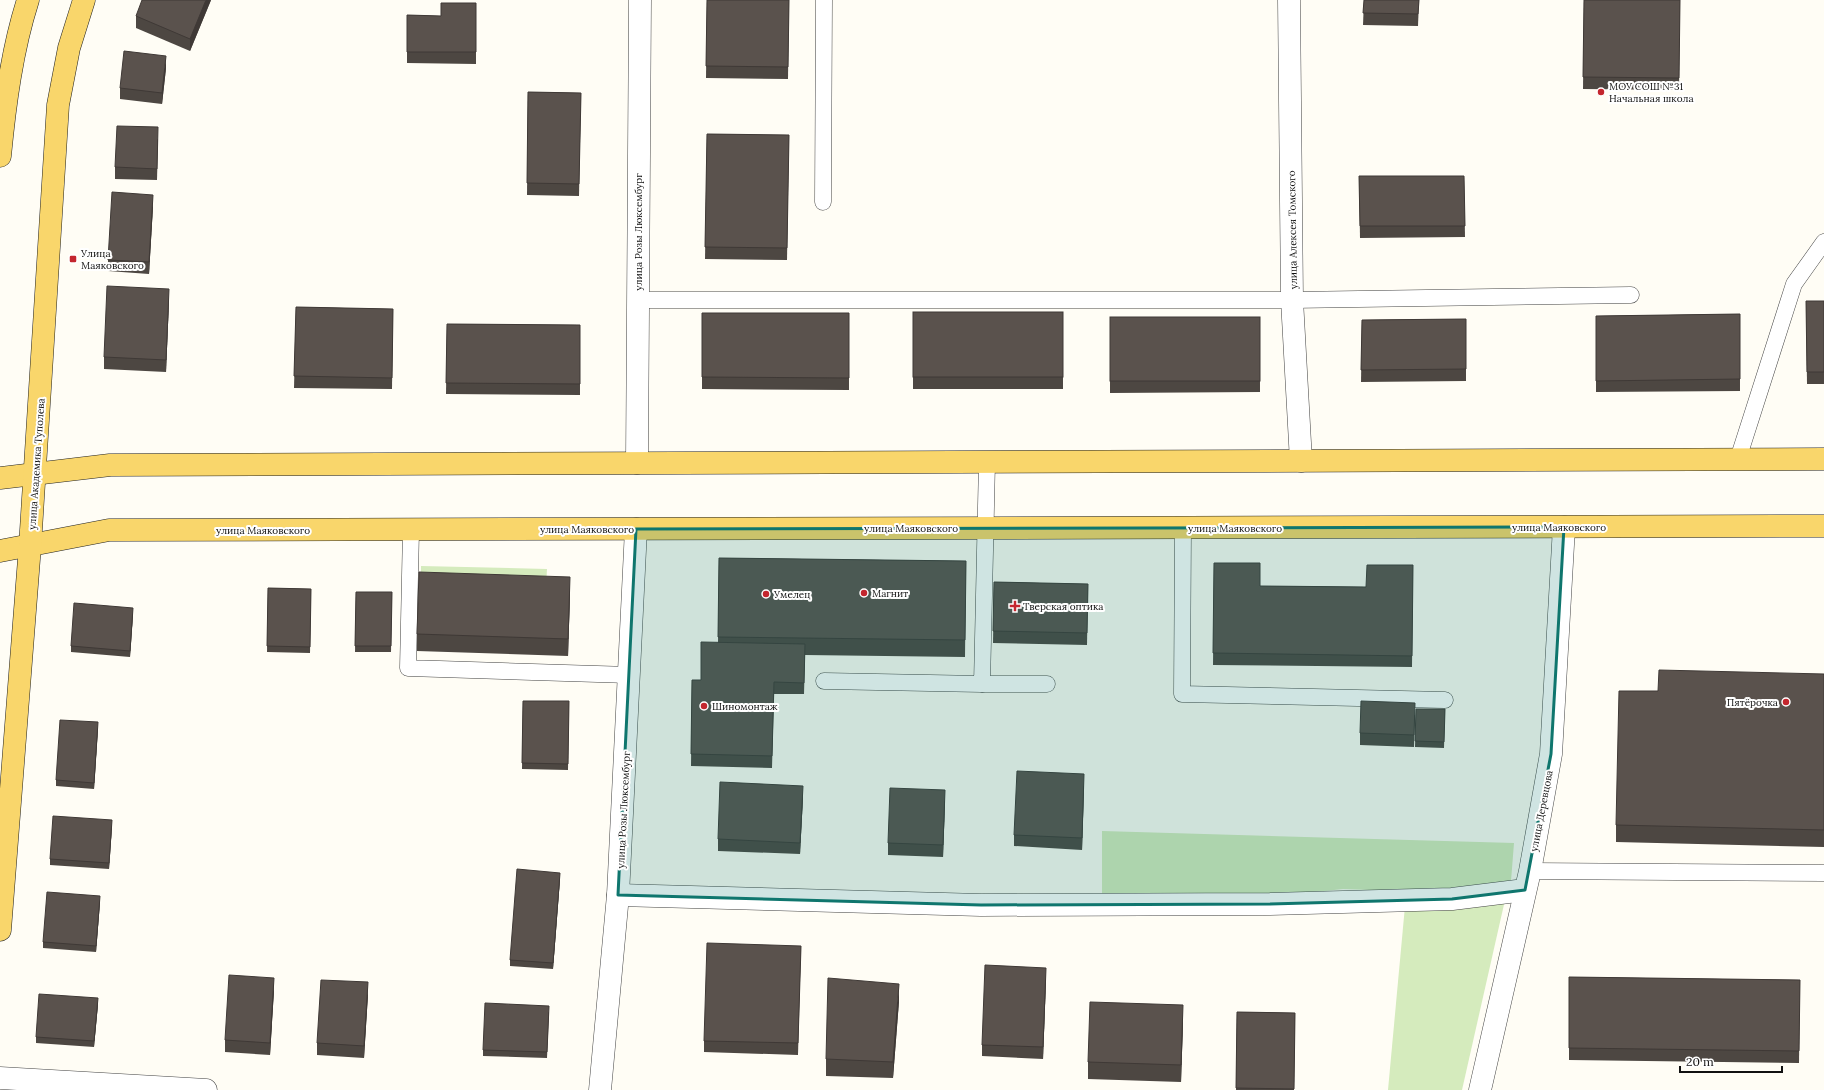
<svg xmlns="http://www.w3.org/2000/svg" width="1824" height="1090" font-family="Lora,serif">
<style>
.green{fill:#d5ebbd}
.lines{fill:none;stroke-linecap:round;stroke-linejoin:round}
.service-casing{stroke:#444;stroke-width:17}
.minor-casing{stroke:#444;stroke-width:23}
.tertiary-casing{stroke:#444;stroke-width:23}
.primary-casing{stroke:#222;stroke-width:23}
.service{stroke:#fff;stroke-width:16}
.minor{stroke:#fff;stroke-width:22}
.tertiary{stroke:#fff;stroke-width:22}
.primary{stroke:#f9d66b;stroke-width:22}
.wall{fill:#4d4742}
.shaded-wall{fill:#3f3936}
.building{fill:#5a524d;stroke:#3f3936}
.marked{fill:#0f766e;fill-opacity:0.2;stroke:#0f766e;stroke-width:3;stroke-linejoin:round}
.poi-dot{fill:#c4262e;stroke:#fff;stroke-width:1.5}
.labels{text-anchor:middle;stroke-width:4;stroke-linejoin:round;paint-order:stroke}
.poi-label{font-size:10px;fill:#111;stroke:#fff;text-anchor:start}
.street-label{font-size:10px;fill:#111;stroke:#fff}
</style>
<rect width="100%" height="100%" fill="#fffdf5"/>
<g class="green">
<path d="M421,566L547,569L546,587L421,583Z"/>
<path d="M1102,831L1514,843L1511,881L1450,893L1343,889L1270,897L1102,899Z"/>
<path d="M1505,900L1462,1090H1388L1405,906Z"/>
</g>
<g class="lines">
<defs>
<g id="service">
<path d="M823,202L824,0"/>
<path d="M637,300H1292L1631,295"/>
<path d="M1738,459L1794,284L1824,242"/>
<path d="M1183,528L1182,694L1445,700"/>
<path d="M411,530L408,668L630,675"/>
<path d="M824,681L982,684L987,462"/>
<path d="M982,684H1047"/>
<path d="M1530,871L1824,873"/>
</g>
<g id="minor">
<path d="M1289,0L1292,300L1301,461"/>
<path d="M618,895L981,905L1270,904L1452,899L1525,890"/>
<path d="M0,1078L206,1090"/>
<path d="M1480,1090L1530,871L1551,754L1564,527"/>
</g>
<g id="tertiary">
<path d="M637,463L640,0"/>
<path d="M600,1090L618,895L636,529"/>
</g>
<g id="primary">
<path d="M0,156C5,104 12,50 28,0"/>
<path d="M0,478L110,465L1824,459"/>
<path d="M0,551L109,530L1824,526"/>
<path d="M0,930L30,546L58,105L69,48L84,0"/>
</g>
</defs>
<use href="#service" class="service-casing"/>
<use href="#minor" class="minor-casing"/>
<use href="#tertiary" class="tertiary-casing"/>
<use href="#primary" class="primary-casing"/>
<use href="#service" class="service"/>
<use href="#minor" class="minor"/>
<use href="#tertiary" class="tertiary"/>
<use href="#primary" class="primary"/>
</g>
<g class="wall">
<path d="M211,0L190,51L136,28V16Z"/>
<path d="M707,0H789L788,79L706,78Z"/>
<path d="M1364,0H1419L1418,26L1363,25Z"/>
<path d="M1584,0H1680L1679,90L1583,89Z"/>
<path d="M476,3V64L407,63V15L441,16Z"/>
<path d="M166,68L162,104L120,99V88Z"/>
<path d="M528,92L581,93L579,196L527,195Z"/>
<path d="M707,134L789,135L787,260L705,259Z"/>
<path d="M158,139L157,180L115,179V167Z"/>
<path d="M1359,176H1464L1465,237L1360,238Z"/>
<path d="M153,206L149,274L108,271V260Z"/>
<path d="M169,300L166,372L104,369V357Z"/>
<path d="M1806,301H1824V384H1807Z"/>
<path d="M296,307L393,309L392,389L294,388Z"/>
<rect x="913" y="312" width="150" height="77"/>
<path d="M702,313H849V390L702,389Z"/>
<path d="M1740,314V391L1596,392V316Z"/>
<path d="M1110,317H1260V392L1110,393Z"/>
<path d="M1466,319V381L1361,382L1362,320Z"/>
<path d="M447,324L580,325V395L446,394Z"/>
<path d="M719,558L966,561L965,657L805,655L804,694H774L772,768L691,766L692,680H701L718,643Z"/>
<path d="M1214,563L1260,586L1366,587L1413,565L1412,667L1213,665Z"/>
<path d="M994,582L1088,584L1087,645L993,643Z"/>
<path d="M268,588L311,589L310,653L267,652Z"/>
<path d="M356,592H392L391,652H355Z"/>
<path d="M570,594L568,656L417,651V634Z"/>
<path d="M133,614L130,657L71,652V646Z"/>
<path d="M1824,674V847L1616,842V825L1658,691Z"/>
<path d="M523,701H569L568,770L522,769Z"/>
<path d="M1416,709H1445L1444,748L1415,747Z"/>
<path d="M1415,715L1414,747L1360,745V733Z"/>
<path d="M98,728L94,789L56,786V780Z"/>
<path d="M1084,786L1082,850L1014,846V835Z"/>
<path d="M803,797L800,854L718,851V839Z"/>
<path d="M945,801L943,857L888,855V843Z"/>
<path d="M112,826L109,869L50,865V859Z"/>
<path d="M560,879L553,969L510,966V960Z"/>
<path d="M100,902L96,952L43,948V942Z"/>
<path d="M801,946L798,1055L704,1052V1041Z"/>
<path d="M1569,977L1800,980L1799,1063L1569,1060Z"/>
<path d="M1046,979L1043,1059L982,1056V1045Z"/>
<path d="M274,990L270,1055L225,1052V1040Z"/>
<path d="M368,994L364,1058L317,1055V1043Z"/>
<path d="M899,1001L893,1078L826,1076V1059Z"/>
<path d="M98,1004L94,1047L36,1043V1037Z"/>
<path d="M549,1012L547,1058L483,1056V1050Z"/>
<path d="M1237,1012L1295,1013L1294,1090H1236Z"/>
<path d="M1183,1022L1181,1082L1088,1079V1062Z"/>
</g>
<g class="shaded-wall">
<path d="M206,0H211L190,51V39Z"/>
<path d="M166,56V68L162,104V93Z"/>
<path d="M153,195V206L149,274V262Z"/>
<path d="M169,289V300L166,372V360Z"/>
<path d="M570,577V594L568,656V639Z"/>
<path d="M133,608V614L130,657V651Z"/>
<path d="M98,722V728L94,789V783Z"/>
<path d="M1084,774V786L1082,850V838Z"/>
<path d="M803,786V797L800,854V843Z"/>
<path d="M945,790V801L943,857V845Z"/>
<path d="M112,820V826L109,869V863Z"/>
<path d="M560,873V879L553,969V963Z"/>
<path d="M100,896V902L96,952V946Z"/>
<path d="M1046,968V979L1043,1059V1047Z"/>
<path d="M274,978V990L270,1055V1043Z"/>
<path d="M368,982V994L364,1058V1046Z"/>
<path d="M899,984V1001L893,1078V1062Z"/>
<path d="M98,998V1004L94,1047V1041Z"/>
<path d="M1183,1005V1022L1181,1082V1065Z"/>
</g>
<g class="building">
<path d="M142,0H206L190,39L136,16Z"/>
<path d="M707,0H789L788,67L706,66Z"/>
<path d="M1364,0H1419L1418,14L1363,13Z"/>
<path d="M1584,0H1680L1679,78L1583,77Z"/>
<path d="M441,3H476V52H407V15L441,16Z"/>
<path d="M124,51L166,56L162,93L120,88Z"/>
<path d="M528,92L581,93L579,184L527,183Z"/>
<path d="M117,126L158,127L157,169L115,167Z"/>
<path d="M707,134L789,135L787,248L705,247Z"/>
<path d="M1359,176H1464L1465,226H1360Z"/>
<path d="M112,192L153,195L149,262L108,260Z"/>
<path d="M107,286L169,289L166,360L104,357Z"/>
<path d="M1806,301H1824V372H1807Z"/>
<path d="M296,307L393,309L392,378L294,376Z"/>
<rect x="913" y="312" width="150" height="65"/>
<path d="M702,313H849V378L702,377Z"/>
<path d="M1740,314V379L1596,381V316Z"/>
<rect x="1110" y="317" width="150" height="64"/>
<path d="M1466,319V369L1361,370L1362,320Z"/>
<path d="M447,324L580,325V384L446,383Z"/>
<path d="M719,558L966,561L965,640L718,637Z"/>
<path d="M1214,563H1260V586L1366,587L1367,565H1413L1412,656L1213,653Z"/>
<path d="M419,572L570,577L568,639L417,634Z"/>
<path d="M994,582L1088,584L1087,633L993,631Z"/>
<path d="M268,588L311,589L310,647L267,646Z"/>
<path d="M356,592H392L391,646H355Z"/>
<path d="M74,603L133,608L130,651L71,646Z"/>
<path d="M701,642L805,644L804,683L774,682L772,756L691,754L692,680H701Z"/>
<path d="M1659,670L1824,674V830L1616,825L1619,691H1658Z"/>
<path d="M523,701H569L568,764L522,763Z"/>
<path d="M1361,701L1415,703L1414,735L1360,733Z"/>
<path d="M1416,709H1445L1444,742L1415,741Z"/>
<path d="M60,720L98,722L94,783L56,780Z"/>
<path d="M1017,771L1084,774L1082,838L1014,835Z"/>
<path d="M720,782L803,786L800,843L718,839Z"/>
<path d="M890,788L945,790L943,845L888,843Z"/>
<path d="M53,816L112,820L109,863L50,859Z"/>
<path d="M517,869L560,873L553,963L510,960Z"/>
<path d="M47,892L100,896L96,946L43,942Z"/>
<path d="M707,943L801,946L798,1043L704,1041Z"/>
<path d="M985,965L1046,968L1043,1047L982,1045Z"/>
<path d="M229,975L274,978L270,1043L225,1040Z"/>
<path d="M1569,977L1800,980L1799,1051L1569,1048Z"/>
<path d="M828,978L899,984L893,1062L826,1059Z"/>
<path d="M321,980L368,982L364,1046L317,1043Z"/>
<path d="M39,994L98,998L94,1041L36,1037Z"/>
<path d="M1090,1002L1183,1005L1181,1065L1088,1062Z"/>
<path d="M485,1003L549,1006L547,1052L483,1050Z"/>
<path d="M1237,1012L1295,1013L1294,1089L1236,1088Z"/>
</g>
<path class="marked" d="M1564,527L1551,754L1525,890L1452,899L1270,904L981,905L618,895L636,529Z"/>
<g class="poi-dot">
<circle cx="1601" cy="92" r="4"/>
<rect x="69" y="255" width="8" height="8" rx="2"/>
<circle cx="864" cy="593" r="4"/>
<circle cx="766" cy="594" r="4"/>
<path d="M1013 600h4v4h4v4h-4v4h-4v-4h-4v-4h4z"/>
<circle cx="1786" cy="702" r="4"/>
<circle cx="704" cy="706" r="4"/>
</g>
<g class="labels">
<g class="poi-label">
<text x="1609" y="90">МОУ СОШ №31<tspan x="1609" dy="12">Начальная школа</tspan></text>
<text x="81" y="257">Улица<tspan x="81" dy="12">Маяковского</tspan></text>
<text x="872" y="597">Магнит</text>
<text x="774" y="598">Умелец</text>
<text x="1023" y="610">Тверская оптика</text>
<text x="1778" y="706" text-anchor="end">Пятёрочка</text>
<text x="712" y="710">Шиномонтаж</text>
</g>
<g class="street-label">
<text transform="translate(1292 230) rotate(-91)" y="4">улица Алексея Томского</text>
<text transform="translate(638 232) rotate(-90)" y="4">улица Розы Люксембург</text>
<text transform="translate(36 464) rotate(-86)" y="4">улица Академика Туполева</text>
<text x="1559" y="531">улица Маяковского</text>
<text x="911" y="532">улица Маяковского</text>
<text x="1235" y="532">улица Маяковского</text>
<text x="587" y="533">улица Маяковского</text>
<text x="263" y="534">улица Маяковского</text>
<text transform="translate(623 810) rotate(-87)" y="4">улица Розы Люксембург</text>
<text transform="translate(1541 811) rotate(-79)" y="4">улица Деревцова</text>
</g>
</g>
<path d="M1680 1066v6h102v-6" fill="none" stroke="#111111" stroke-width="2"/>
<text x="1686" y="1066" font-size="12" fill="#111111" stroke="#ffffff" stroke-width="3" paint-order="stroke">20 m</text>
</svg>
